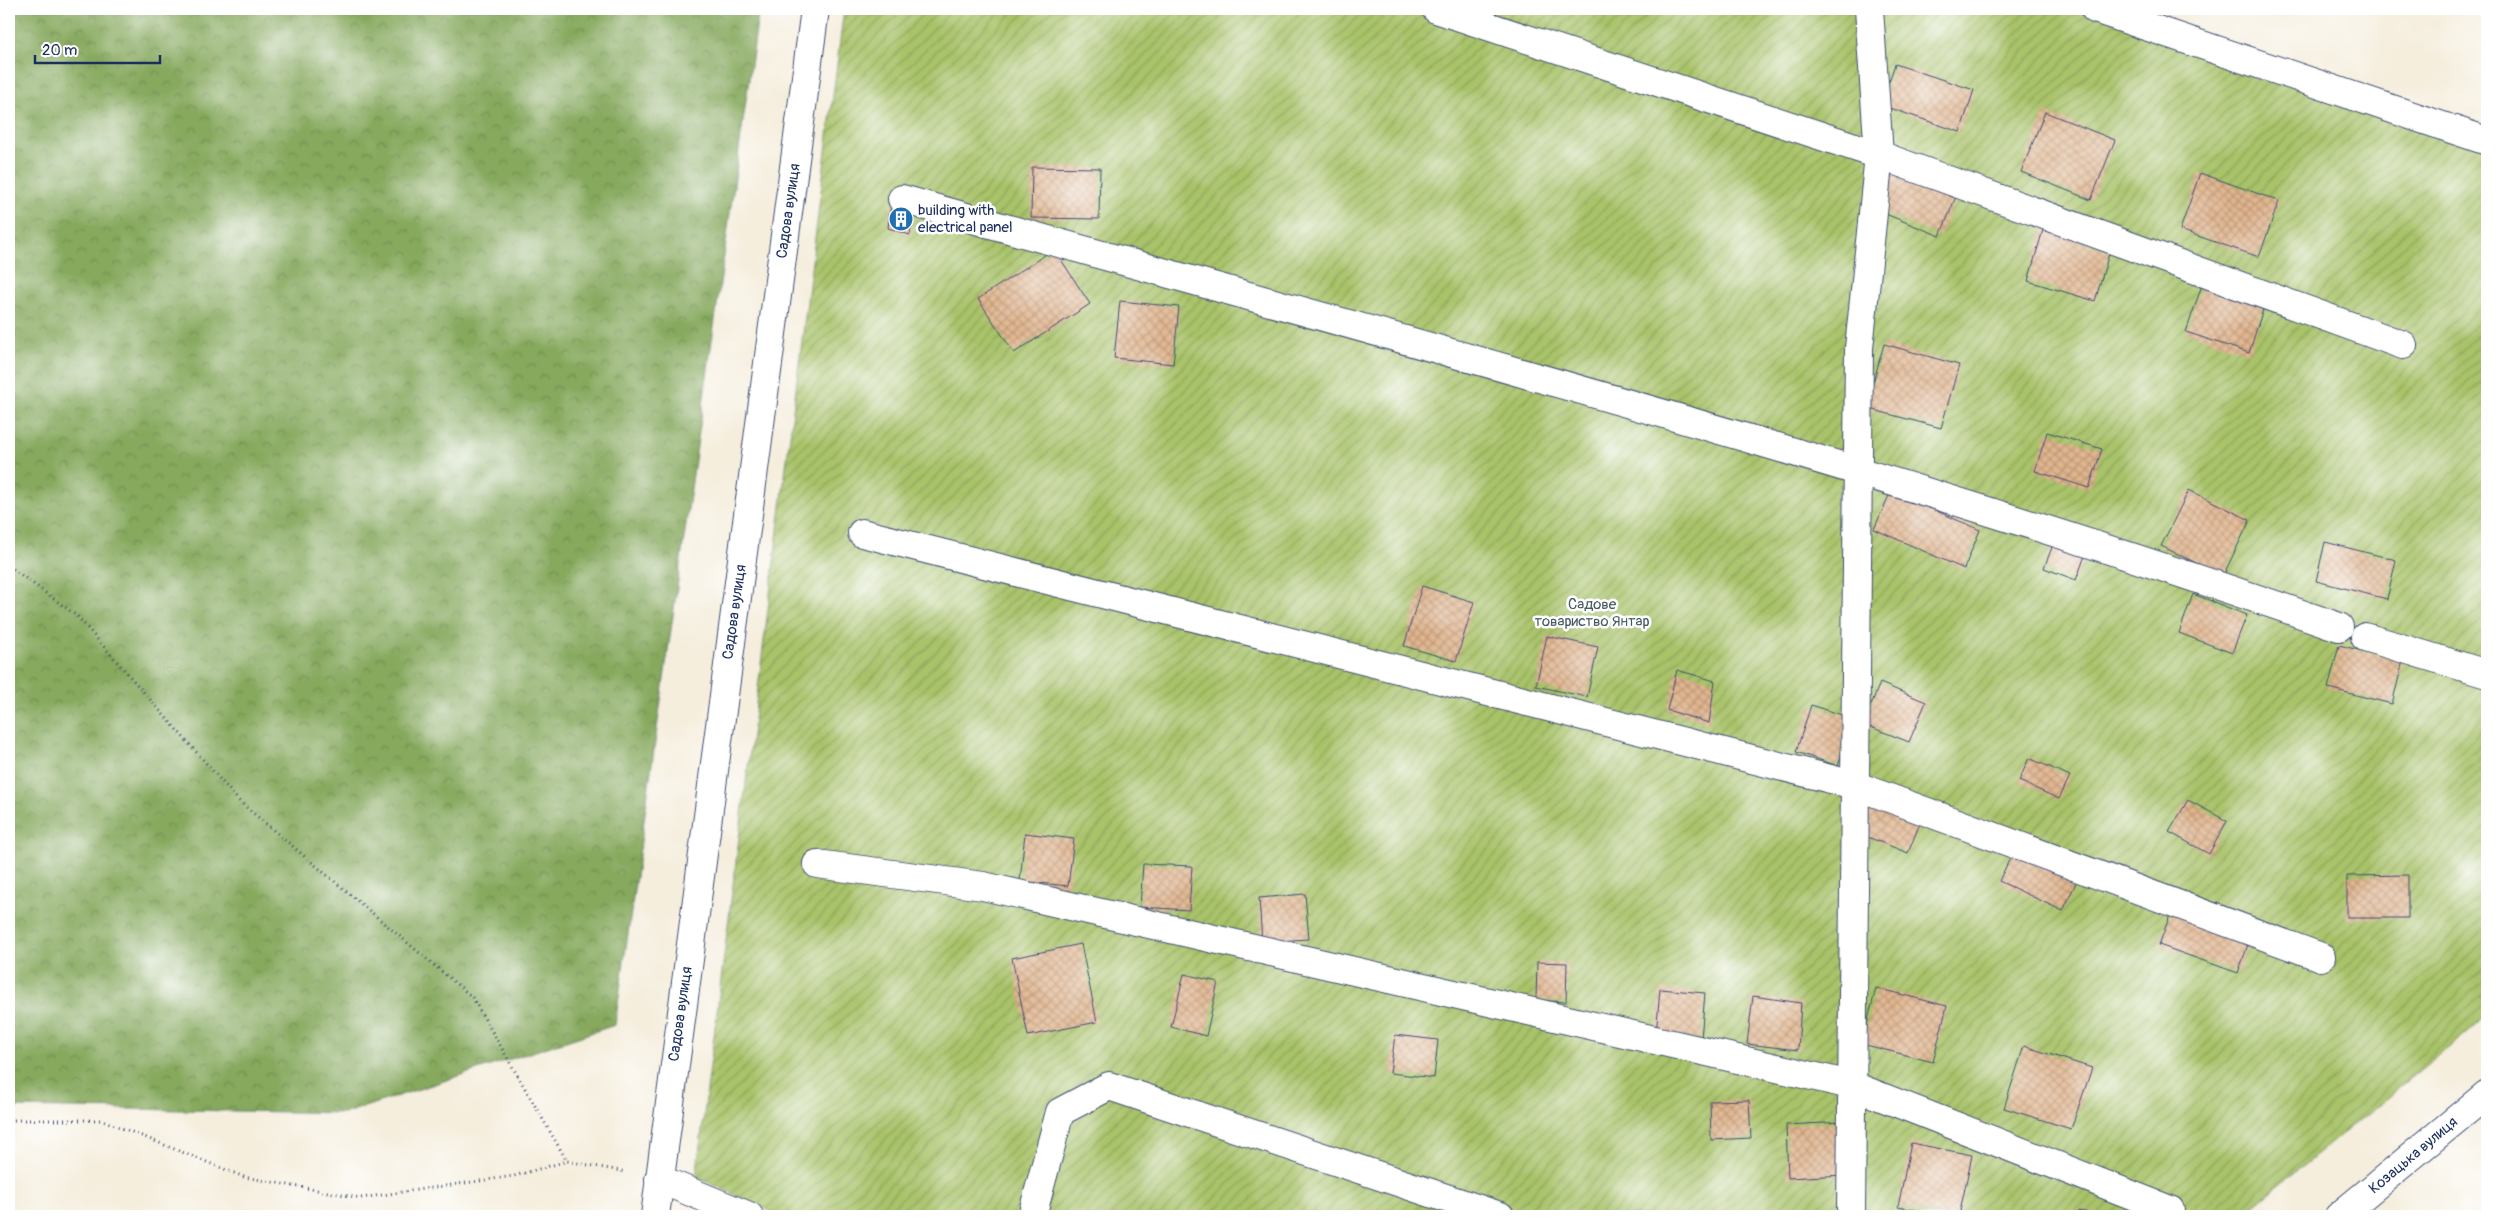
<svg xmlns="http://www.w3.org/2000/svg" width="2496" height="1225" font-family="Pangolin,sans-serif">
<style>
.forest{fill:url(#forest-crowns);stroke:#506c5e}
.garden{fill:url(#garden-furrows);stroke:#627964}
.building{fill:url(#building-cross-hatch)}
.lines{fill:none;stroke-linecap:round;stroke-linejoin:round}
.street-casing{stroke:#3c4c71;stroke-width:30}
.secondary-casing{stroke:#3c4c71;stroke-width:30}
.path{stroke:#3c4c71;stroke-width:3;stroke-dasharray:1 4;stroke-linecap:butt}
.street{stroke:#fff;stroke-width:28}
.secondary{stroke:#fff;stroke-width:28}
.labels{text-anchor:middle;stroke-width:5;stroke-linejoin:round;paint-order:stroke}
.poi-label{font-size:15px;fill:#1b2f5e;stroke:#fff;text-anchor:start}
.street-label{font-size:15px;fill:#1b2f5e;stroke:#fff}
.park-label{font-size:15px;fill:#465b61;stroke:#fff}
</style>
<defs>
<pattern id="forest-crowns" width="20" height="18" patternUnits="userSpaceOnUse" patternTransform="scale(1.25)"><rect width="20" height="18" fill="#86a95d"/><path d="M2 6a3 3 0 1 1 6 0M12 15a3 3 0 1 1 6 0" fill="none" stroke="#6d8a50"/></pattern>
<pattern id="garden-furrows" width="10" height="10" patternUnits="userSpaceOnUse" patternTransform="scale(1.25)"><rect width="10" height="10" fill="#a9c369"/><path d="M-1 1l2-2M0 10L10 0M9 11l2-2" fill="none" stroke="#899f5a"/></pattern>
<pattern id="building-cross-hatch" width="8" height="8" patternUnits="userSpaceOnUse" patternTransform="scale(1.25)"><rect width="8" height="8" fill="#e2b68e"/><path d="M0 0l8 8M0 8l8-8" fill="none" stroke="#b69477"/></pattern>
</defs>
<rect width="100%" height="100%" fill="#fff"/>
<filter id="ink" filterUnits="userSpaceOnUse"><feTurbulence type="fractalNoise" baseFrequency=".02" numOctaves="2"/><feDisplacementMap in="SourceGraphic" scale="10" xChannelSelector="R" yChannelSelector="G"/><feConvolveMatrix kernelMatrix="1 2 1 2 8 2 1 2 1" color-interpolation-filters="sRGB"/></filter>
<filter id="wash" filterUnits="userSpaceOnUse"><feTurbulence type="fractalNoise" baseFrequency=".0096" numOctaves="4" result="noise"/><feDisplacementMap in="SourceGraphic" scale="20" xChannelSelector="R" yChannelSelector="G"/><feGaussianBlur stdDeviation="1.12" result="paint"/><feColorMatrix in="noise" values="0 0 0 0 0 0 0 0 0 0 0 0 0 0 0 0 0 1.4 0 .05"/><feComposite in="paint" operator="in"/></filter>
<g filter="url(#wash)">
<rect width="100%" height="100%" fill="#f5eedd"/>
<path class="forest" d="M9,9H759L615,1025L346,1113L9,1107Z"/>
<path class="garden" d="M844,9H2095L2487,141V1013L2468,1032L2241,1216H781L696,1177Z"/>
<g id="blocks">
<g class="building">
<path d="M1895,64L1974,90L1960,132L1881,105Z"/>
<path d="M2045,112L2115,140L2091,200L2021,172Z"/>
<path d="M1032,167L1100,168L1099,219L1031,218Z"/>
<path d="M1894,170L1957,194L1940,236L1878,211Z"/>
<path d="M2200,173L2279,201L2259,257L2180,230Z"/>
<path d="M891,203L914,210L910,235L888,228Z"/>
<path d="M2043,230L2110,250L2095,301L2028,281Z"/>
<path d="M1054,249L1090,304L1014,353L978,299Z"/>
<path d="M2204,279L2266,300L2249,353L2186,332Z"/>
<path d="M1120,301L1179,307L1173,364L1114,358Z"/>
<path d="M1884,344L1959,365L1941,428L1866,408Z"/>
<path d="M2047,432L2102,449L2089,488L2035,471Z"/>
<path d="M2189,490L2250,520L2223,576L2161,546Z"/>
<path d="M1891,491L1980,530L1964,569L1874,529Z"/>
<path d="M2054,542L2086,553L2076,580L2044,568Z"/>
<path d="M2325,542L2396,560L2387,599L2316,581Z"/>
<path d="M1422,586L1474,602L1456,661L1404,646Z"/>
<path d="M2193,594L2247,615L2232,653L2179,633Z"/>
<path d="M1547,636L1598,647L1587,697L1536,686Z"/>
<path d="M2339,645L2403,661L2392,704L2328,688Z"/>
<path d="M1677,670L1715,681L1709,723L1667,710Z"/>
<path d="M1880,683L1926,702L1909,742L1863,724Z"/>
<path d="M1811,705L1852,718L1838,766L1796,752Z"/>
<path d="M2029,758L2070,776L2059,799L2019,781Z"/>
<path d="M1871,792L1924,813L1908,853L1855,832Z"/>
<path d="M2188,800L2227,821L2209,854L2169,832Z"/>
<path d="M1025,833L1074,839L1068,886L1020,881Z"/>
<path d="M2015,848L2078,878L2063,911L1999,881Z"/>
<path d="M1143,864L1192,866L1189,910L1140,907Z"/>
<path d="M2408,875V918H2347V876Z"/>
<path d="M1305,894L1309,939L1262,942L1259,898Z"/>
<path d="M2173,907L2251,936L2238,973L2159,945Z"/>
<path d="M1081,944L1097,1022L1028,1036L1012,958Z"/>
<path d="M1537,962L1567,963L1566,1002L1536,1000Z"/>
<path d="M1184,974L1218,982L1206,1036L1171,1027Z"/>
<path d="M1876,988L1947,1006L1933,1062L1862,1044Z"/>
<path d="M1660,989L1705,993L1701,1039L1656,1035Z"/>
<path d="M1753,996L1801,1003L1798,1050L1747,1044Z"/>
<path d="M1395,1035L1438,1040L1434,1078L1390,1073Z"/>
<path d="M2024,1046L2092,1068L2071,1129L2004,1108Z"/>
<path d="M1749,1100L1751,1138L1711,1140L1710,1101Z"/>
<path d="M1843,1122L1845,1175L1788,1178L1786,1125Z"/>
<path d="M1911,1143L1972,1155L1959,1216H1947L1898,1207Z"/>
<path d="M2078,1211L2102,1215V1216H2077Z"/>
</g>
</g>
</g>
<g filter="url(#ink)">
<use href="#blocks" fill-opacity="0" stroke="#3c4c71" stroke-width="1"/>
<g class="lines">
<defs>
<g id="street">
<path d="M1436,9L1879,155L2403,345"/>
<path d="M2095,9L2487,141"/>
<path d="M902,199C1383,335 1867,462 2339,627"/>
<path d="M862,533L1854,785L2321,957"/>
<path d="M2365,637L2487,674"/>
<path d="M817,864L983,886L1851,1085L2170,1210"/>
<path d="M659,1179L749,1216"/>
<path d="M655,1216L815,9"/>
<path d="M1032,1216L1060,1112L1109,1086L1500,1216"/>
<path d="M1851,1216L1859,348L1879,155L1869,9"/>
</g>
<path id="secondary" d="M2339,1216L2487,1094"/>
</defs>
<use href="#street" class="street-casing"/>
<use href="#secondary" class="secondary-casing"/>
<g class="path">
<path d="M9,566L77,616L240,802L472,997L567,1161"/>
<path d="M9,1120H102L244,1177L361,1198L514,1176L567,1161L626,1172"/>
</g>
<use href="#street" class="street"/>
<use href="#secondary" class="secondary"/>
</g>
</g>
<defs>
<symbol id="building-disc" viewBox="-11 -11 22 22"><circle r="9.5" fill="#1f6fb2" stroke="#fff"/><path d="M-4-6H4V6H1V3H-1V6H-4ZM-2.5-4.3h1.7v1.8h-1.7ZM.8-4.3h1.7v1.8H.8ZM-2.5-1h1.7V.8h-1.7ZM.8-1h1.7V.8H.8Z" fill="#fff"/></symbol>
</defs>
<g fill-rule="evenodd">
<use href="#building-disc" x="887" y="205" width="28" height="28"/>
</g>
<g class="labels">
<g class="poi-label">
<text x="918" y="215">building with<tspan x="918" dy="17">electrical panel</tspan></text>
</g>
<g class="street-label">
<text transform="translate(788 211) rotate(-82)" y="5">Садова вулиця</text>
<text transform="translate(734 612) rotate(-82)" y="5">Садова вулиця</text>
<text transform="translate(680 1014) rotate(-82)" y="5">Садова вулиця</text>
<text transform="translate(2413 1155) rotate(-40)" y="5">Козацька вулиця</text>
</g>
<g class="park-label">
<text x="1592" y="609">Садове<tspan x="1592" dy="17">товариство Янтар</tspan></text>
</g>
</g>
<rect width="2496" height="1225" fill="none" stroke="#fff" stroke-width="30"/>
<path d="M35 55v8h125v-8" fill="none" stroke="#1b2f5e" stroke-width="2.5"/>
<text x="42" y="55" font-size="15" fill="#1b2f5e" stroke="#ffffff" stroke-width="4" paint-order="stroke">20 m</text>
</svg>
